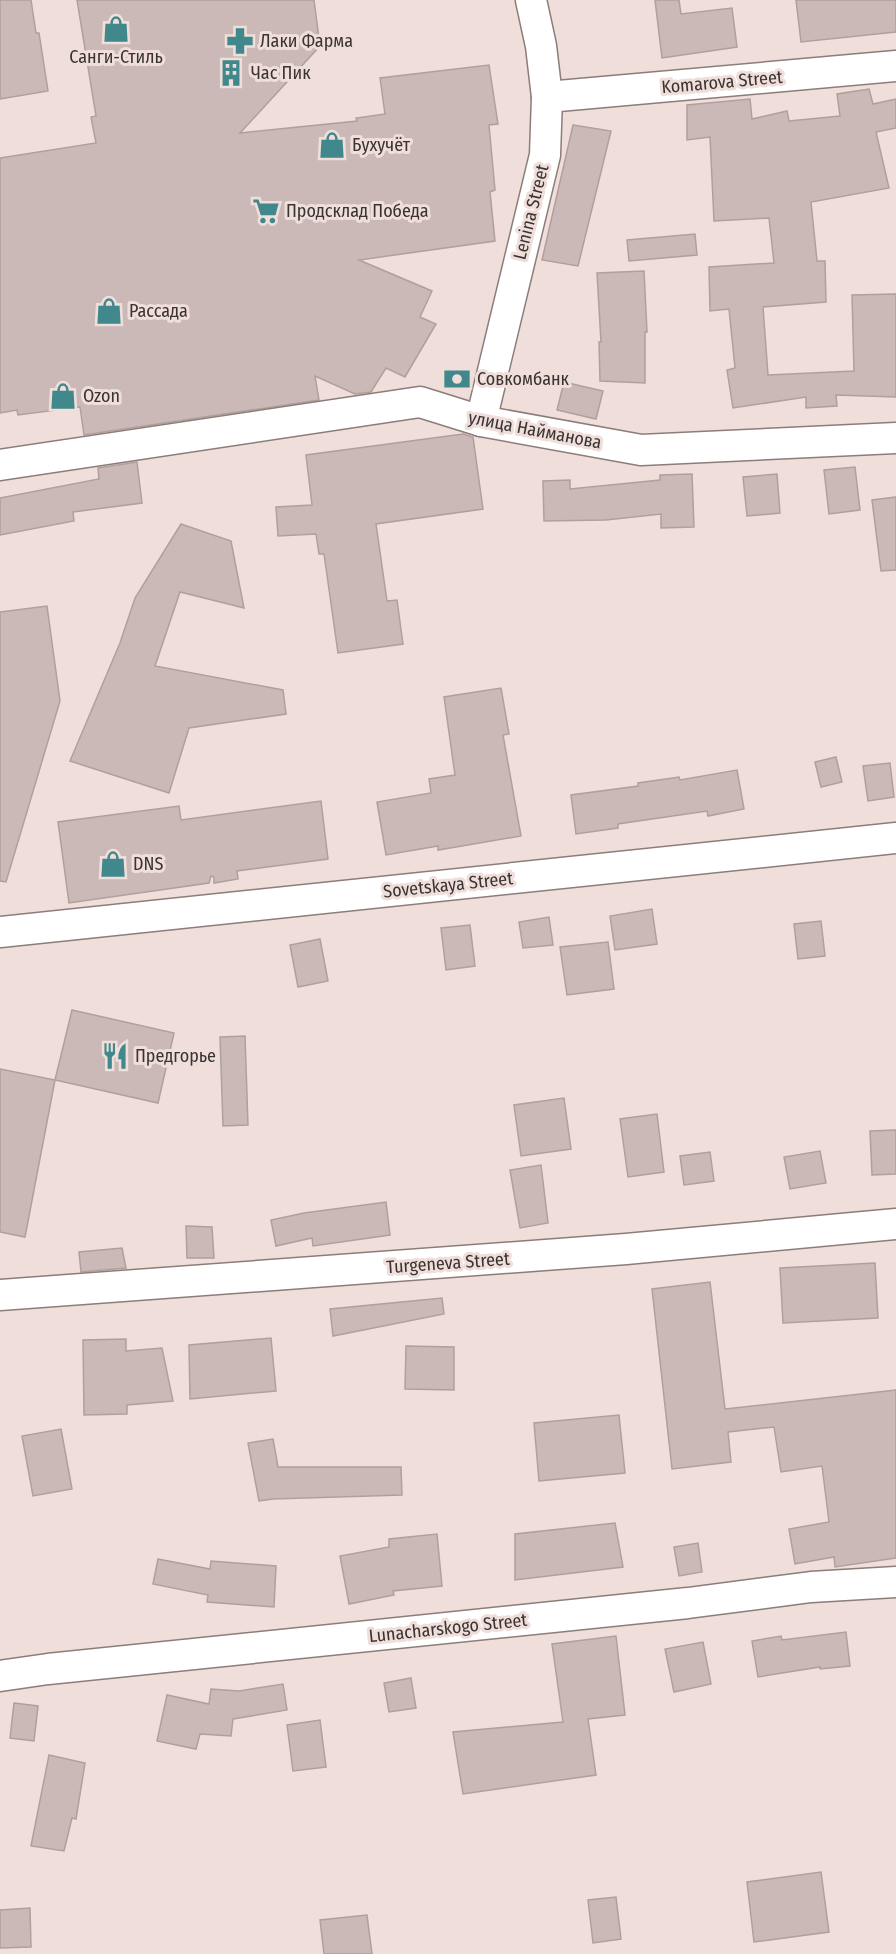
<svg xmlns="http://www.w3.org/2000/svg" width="896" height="1954" font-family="'Fira Sans Condensed',sans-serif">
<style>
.building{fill:#cab9b6;stroke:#b0a09c;stroke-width:1.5}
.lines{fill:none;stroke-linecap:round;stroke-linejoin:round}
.street-casing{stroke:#8c7d79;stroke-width:33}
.street{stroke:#fff;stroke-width:30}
.labels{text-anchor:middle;stroke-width:6;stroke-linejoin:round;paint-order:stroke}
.poi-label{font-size:18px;fill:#393331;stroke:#efdeda;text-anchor:start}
.street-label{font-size:18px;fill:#393331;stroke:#efdeda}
</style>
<rect width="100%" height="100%" fill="#efdeda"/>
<g class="building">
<path d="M0,0H31L36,33H39L48,91L0,99Z"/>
<path d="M77,0H314L320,46L240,133L357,121L356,118L385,114L380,78L489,65L498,124L489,125L495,190L490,192L495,241L359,260L432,291L420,317L436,324L405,377L386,368L371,392L355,394L315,376L319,400L84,435L80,407L18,415L17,410L0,413V158L96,143L91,117L96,116Z"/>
<path d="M655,0H679L681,14L732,8L737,47L662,58Z"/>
<path d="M796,0H896V32L801,42Z"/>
<path d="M869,89L873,104L896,99V128L876,132L889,188L811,202L817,261H825L826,302L763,307L768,375L854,371L852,295L896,294V397L836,395L837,406L806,408V397L733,408L727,370L735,368L729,309L710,311L709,267L774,263L769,218L714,221L710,137L687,140V105L750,99L752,119L787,111L789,121L840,116L837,94Z"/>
<path d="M573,125L611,131L578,266L542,260Z"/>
<path d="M695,234L697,255L629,261L627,240Z"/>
<path d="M644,271L647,332H645V383L600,381L599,342H601L597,273Z"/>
<path d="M564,382L603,391L596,419L557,410Z"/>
<path d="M463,434L473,437L483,509L376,524L387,601L397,600L403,644L338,653L324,554H319L316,534L278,536L276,507L312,505L306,455Z"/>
<path d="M137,462L142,503L73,512L74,521L0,535V498L99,479L98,468Z"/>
<path d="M855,467L860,510L829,514L824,470Z"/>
<path d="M692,474L694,527L661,528V514L606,520L544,521L543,481L570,480V489L660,480V475Z"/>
<path d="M777,474L780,513L747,516L743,477Z"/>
<path d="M896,497V570L881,571L872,500Z"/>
<path d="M181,524L231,541L244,608L180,592L155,666L283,690L286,714L189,728L169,793L70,761L120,643L135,598Z"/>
<path d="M47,606L60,701L6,882L0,881V612Z"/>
<path d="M501,688L509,734L503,735L521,836L438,850V846L386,855L377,802L431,793L429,779L455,775L444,697Z"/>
<path d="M836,757L842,782L821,787L815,762Z"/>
<path d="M890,763L894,797L868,801L863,766Z"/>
<path d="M737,770L744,809L708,816L707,811L618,824V828L576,834L571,795L638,786V783L679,777L680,780Z"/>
<path d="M321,801L328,859L237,871L238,879L214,883V877L211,876L209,883L69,903L58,822L179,806L181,820Z"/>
<path d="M652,909L657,944L615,950L610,916Z"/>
<path d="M549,917L553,945L523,948L519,922Z"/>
<path d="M821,921L825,956L798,959L794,924Z"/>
<path d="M470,925L475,966L446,970L441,928Z"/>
<path d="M320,939L328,981L298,987L290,945Z"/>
<path d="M608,942L614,989L567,995L560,947Z"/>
<path d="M72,1010L174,1033L158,1103L55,1080Z"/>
<path d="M245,1036L248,1125L223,1126L220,1037Z"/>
<path d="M0,1069L55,1080L25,1237L0,1232Z"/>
<path d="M564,1098L571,1149L521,1156L514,1105Z"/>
<path d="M657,1114L664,1172L628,1177L620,1119Z"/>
<path d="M896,1130V1174L872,1175L870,1131Z"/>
<path d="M820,1151L826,1183L790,1189L784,1157Z"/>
<path d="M710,1152L714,1181L684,1185L680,1156Z"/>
<path d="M541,1165L548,1223L520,1228L510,1170Z"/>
<path d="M386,1202L390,1235L313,1246L312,1238L276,1246L271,1220L304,1213Z"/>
<path d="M186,1226L212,1227L214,1258H187Z"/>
<path d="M122,1248L126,1268L81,1272L79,1252Z"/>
<path d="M875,1263L878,1318L783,1323L780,1268Z"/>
<path d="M710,1282L725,1409L896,1390V1558L835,1567L834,1557L795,1564L789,1529L829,1522L822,1466L781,1472L774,1427L728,1432L731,1462L672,1469L652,1289Z"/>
<path d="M442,1298L444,1314L333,1336L330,1309Z"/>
<path d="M271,1338L276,1391L190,1399L189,1345Z"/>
<path d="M126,1339V1351L162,1348L173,1401L127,1405V1414L84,1415L83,1340Z"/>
<path d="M406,1346L454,1347V1390L405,1389Z"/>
<path d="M619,1415L625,1473L539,1481L534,1423Z"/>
<path d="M61,1429L72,1489L33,1496L22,1436Z"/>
<path d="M273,1439L278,1467H401L402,1495L273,1499L259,1501L248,1443Z"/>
<path d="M615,1523L623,1567L515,1580V1534Z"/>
<path d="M437,1534L442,1586L393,1591L394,1595L349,1604L340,1556L389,1547V1539Z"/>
<path d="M698,1543L702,1572L679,1576L674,1547Z"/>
<path d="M158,1559L210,1569L211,1561L276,1566L274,1607L207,1602L208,1595L153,1584Z"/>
<path d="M846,1632L850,1666L820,1669V1667L758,1677L752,1641L781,1636L782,1640Z"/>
<path d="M616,1636L625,1715L588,1719L596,1775L463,1794L453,1732L563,1722L552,1644Z"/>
<path d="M703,1642L711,1684L674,1692L665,1649Z"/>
<path d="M411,1678L416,1708L389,1712L384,1683Z"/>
<path d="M283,1684L287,1710L233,1719L231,1736L200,1734L196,1749L157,1741L167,1695L209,1704L211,1689L239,1691Z"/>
<path d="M14,1703L38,1706L34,1741L10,1738Z"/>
<path d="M320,1720L326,1767L293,1771L287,1725Z"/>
<path d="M49,1755L85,1763L76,1819L72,1818L64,1851L31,1846Z"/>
<path d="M821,1872L829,1932L754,1942L747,1882Z"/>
<path d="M616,1897L621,1939L593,1943L588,1900Z"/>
<path d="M30,1908L31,1947L0,1948V1910Z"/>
<path d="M367,1915L372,1954H324L320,1920Z"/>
</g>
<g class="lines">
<defs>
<g id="street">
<path d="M547,97L896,66"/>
<path d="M481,421L545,155L547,97L541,46L531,0"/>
<path d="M0,465L420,402L481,421L641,450L896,438"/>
<path d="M0,932L896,838"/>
<path d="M0,1295L626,1249L896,1224"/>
<path d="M0,1676L48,1669L688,1603L811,1587L896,1582"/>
</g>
</defs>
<use href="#street" class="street-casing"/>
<use href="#street" class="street"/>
</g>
<defs>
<symbol id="shop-bare" viewBox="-9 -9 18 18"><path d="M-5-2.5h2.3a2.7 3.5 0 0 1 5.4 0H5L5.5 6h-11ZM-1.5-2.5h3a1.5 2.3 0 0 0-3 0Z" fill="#40888c" stroke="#efdeda" stroke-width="2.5" paint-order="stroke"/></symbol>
<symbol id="pharmacy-bare" viewBox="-9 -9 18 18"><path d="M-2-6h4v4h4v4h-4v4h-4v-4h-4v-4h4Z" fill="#40888c" stroke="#efdeda" stroke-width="2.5" paint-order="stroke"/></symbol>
<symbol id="building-bare" viewBox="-9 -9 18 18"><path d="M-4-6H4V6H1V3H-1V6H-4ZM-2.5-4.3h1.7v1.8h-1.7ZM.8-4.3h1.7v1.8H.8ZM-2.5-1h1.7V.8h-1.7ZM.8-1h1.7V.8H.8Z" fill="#40888c" stroke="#efdeda" stroke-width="2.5" paint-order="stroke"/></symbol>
<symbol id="supermarket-bare" viewBox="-9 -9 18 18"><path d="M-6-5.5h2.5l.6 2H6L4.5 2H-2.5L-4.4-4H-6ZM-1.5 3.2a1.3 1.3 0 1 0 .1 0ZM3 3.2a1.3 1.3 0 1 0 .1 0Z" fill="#40888c" stroke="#efdeda" stroke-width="2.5" paint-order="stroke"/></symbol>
<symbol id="bank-bare" viewBox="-9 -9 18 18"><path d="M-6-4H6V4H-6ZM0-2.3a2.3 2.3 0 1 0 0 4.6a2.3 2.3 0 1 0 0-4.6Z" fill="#40888c" stroke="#efdeda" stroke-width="2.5" paint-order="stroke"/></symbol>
<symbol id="restaurant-bare" viewBox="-9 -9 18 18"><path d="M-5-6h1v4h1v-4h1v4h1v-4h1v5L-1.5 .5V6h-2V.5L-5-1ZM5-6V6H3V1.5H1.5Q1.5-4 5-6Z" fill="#40888c" stroke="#efdeda" stroke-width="2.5" paint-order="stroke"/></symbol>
</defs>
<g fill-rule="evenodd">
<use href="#shop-bare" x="97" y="10" width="38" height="38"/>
<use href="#pharmacy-bare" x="221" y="22" width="38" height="38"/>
<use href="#building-bare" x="212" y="54" width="38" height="38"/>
<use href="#shop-bare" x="313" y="126" width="38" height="38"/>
<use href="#supermarket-bare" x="247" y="192" width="38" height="38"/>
<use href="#shop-bare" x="90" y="292" width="38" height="38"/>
<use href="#bank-bare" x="438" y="360" width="38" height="38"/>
<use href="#shop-bare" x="44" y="377" width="38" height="38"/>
<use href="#shop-bare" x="94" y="845" width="38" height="38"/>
<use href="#restaurant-bare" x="96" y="1037" width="38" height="38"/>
</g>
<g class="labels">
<g class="poi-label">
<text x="260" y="47">Лаки Фарма</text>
<text x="116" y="63" text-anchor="middle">Санги-Стиль</text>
<text x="251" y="79">Час Пик</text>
<text x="352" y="151">Бухучёт</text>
<text x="286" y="217">Продсклад Победа</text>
<text x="129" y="317">Рассада</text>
<text x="477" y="385">Совкомбанк</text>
<text x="83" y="402">Ozon</text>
<text x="133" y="870">DNS</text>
<text x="135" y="1062">Предгорье</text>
</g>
<g class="street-label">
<text transform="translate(722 82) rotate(-5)" y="6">Komarova Street</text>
<text transform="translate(531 212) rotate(-76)" y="6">Lenina Street</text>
<text transform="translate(535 430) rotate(11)" y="6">улица Найманова</text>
<text transform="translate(448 885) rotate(-6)" y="6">Sovetskaya Street</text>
<text transform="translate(448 1263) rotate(-4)" y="6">Turgeneva Street</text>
<text transform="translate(448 1628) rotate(-6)" y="6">Lunacharskogo Street</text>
</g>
</g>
</svg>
